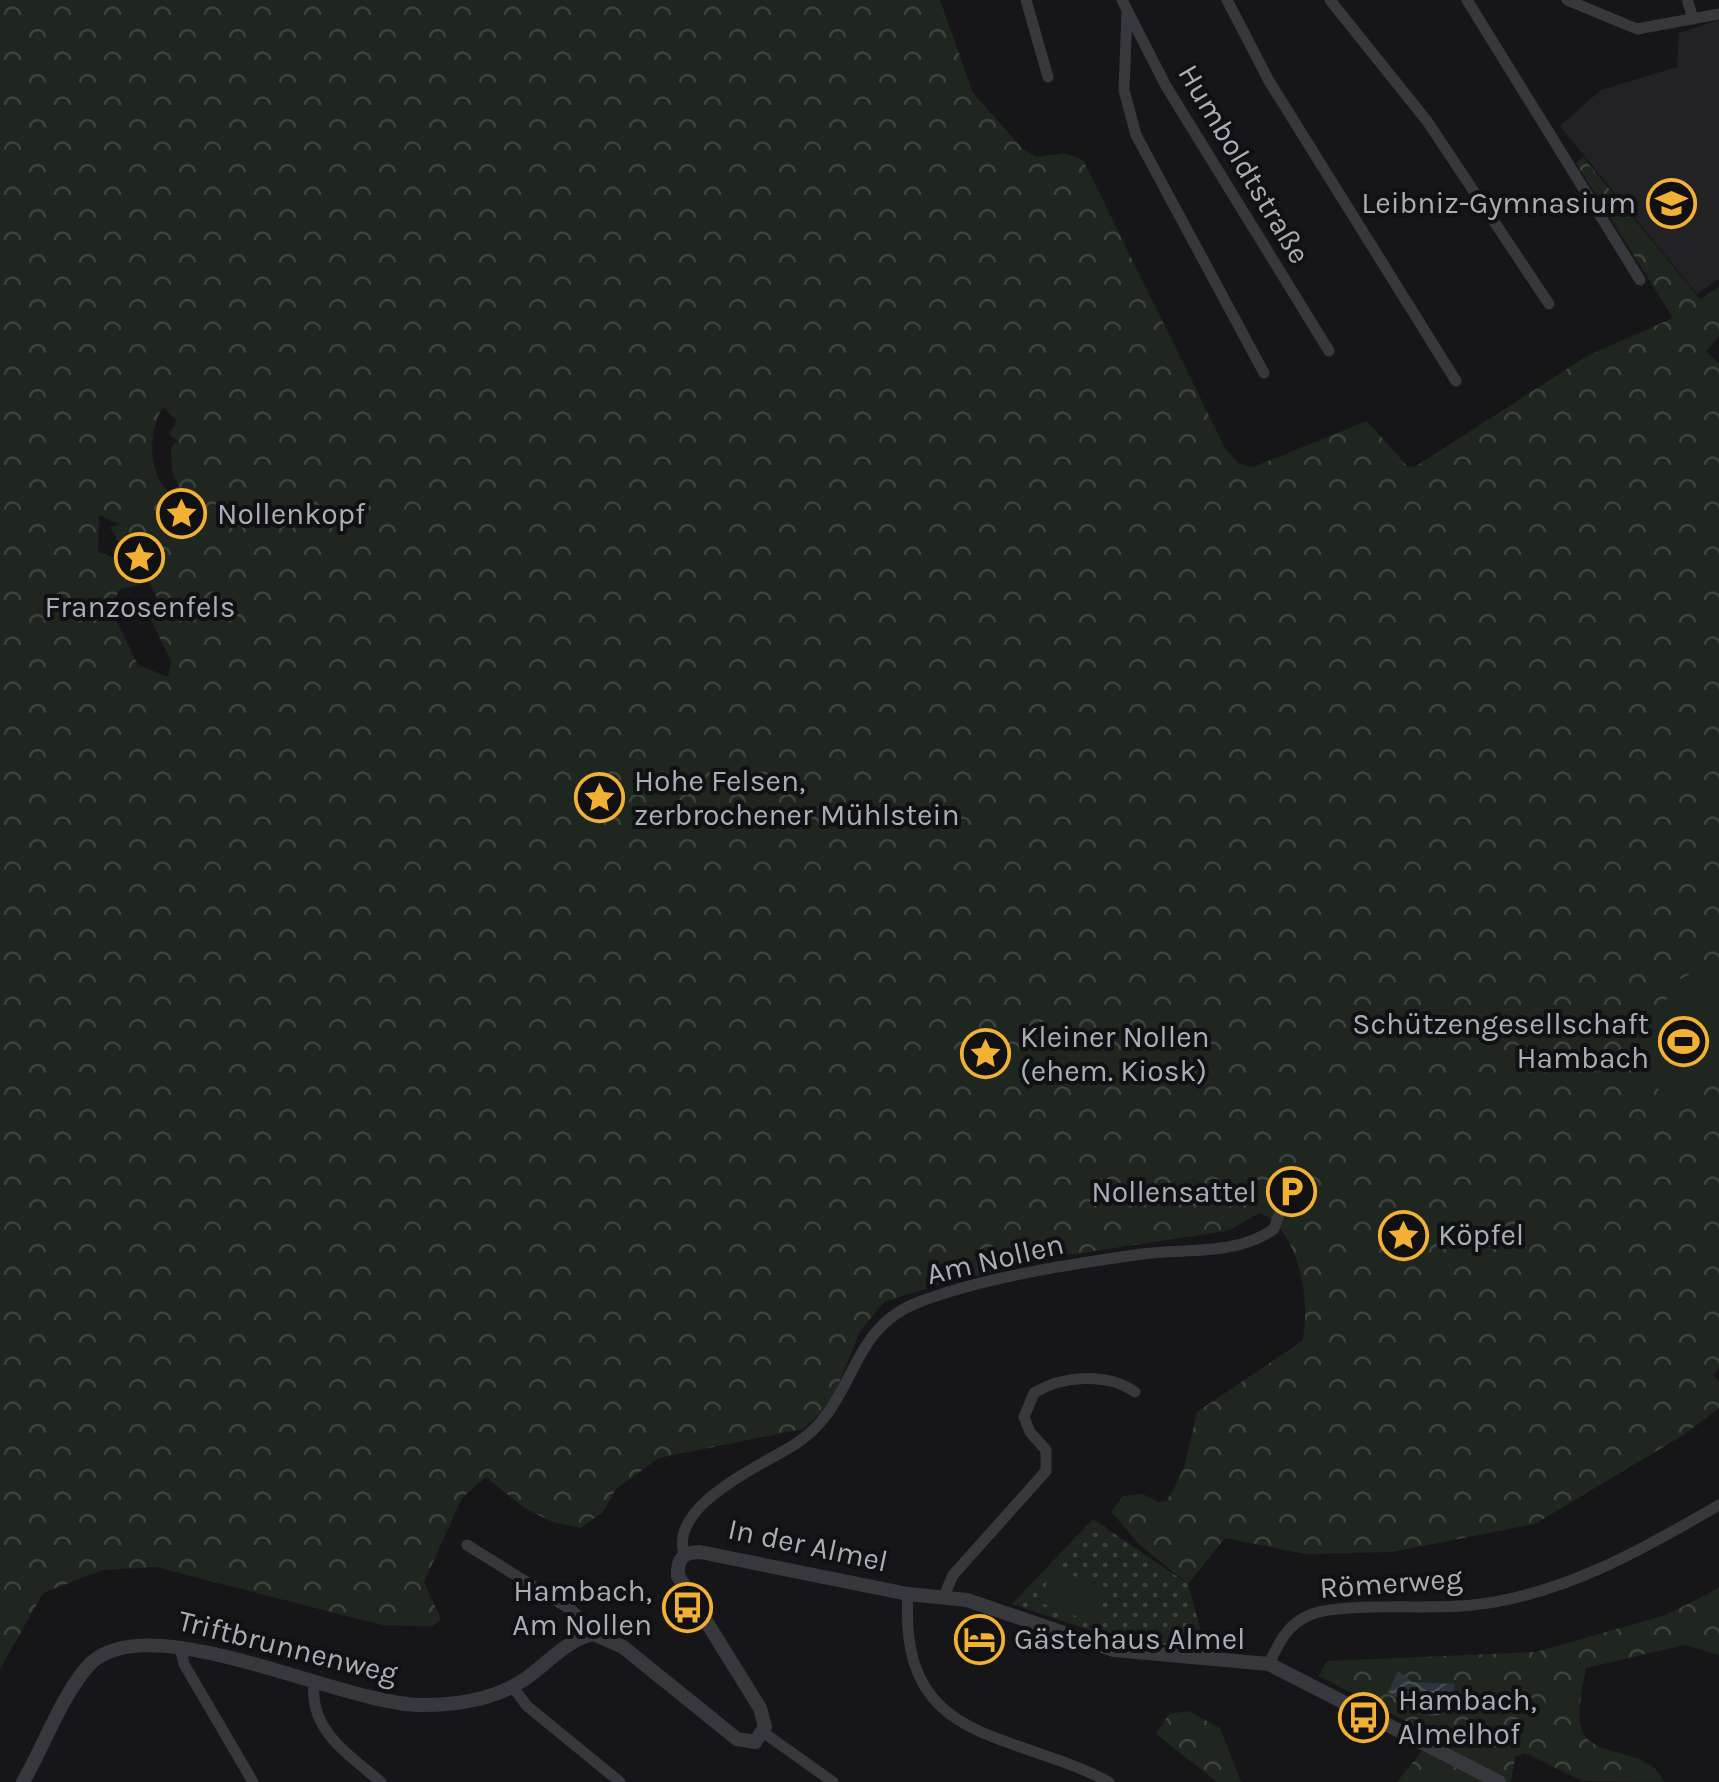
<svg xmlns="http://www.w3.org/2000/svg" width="1719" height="1782" font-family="Karla,sans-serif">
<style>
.built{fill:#222225}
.grass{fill:url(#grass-dots)}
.forest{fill:url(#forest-crowns);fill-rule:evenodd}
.pitch{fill:#1e261f}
.water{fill:url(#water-waves)}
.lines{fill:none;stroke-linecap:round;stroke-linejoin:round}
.minor{stroke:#37383d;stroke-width:11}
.tertiary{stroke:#37383d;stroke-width:14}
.labels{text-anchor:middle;stroke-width:8;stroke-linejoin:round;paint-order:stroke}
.street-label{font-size:30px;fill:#a8adb8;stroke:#111113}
.poi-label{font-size:30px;fill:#a8adb8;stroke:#111113;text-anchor:start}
</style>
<defs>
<pattern id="grass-dots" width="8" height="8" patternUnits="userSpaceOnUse" patternTransform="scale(2.5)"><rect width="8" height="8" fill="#1e261f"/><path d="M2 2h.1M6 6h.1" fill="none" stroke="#3c433d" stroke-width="1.8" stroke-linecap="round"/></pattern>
<pattern id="forest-crowns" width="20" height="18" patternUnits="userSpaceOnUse" patternTransform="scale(2.5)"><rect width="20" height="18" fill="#1e261f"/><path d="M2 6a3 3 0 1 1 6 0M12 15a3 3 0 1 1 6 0" fill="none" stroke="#3c433d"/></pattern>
<pattern id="water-waves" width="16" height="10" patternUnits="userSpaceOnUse" patternTransform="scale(2.5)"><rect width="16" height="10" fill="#2c353c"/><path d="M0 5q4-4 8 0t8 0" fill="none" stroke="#485056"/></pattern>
</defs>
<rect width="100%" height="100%" fill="#161618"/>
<path class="built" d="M1719,20V279L1697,294L1560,126L1601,90L1677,67L1679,33Z"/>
<path class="grass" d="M1093,1519L1188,1584L1206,1650L1116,1639L1012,1604Z"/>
<g class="forest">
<path d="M0,0H940L973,93L1022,148L1037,157L1064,153L1083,160L1225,448L1239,464L1253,467L1367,421L1408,467L1416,466L1587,356L1673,318L1576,163L1583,157L1700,299L1719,287V336L1706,351L1719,363V960L1677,981V1106L1719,1060V1368L1713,1375L1719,1381V1408L1685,1434L1535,1524L1392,1552L1305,1554L1225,1538L1188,1584L1141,1546L1111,1512L1123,1496L1143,1494L1158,1502L1167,1501L1184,1468L1197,1412L1302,1341C1312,1304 1299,1229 1260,1213L1227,1231L1068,1255L944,1283L884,1302L860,1331L831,1403L803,1429L659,1458L616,1489L603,1512L580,1528L552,1522L523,1507L486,1477L462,1498L424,1582L441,1619L433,1626L382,1625L156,1567L103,1570L43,1593L0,1669ZM163,407L177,421L169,434L177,441L171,447L172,471L179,487H175V495C146,481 148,430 163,407ZM99,515L119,524L110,527L121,546L154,561L147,577L157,598L151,620L171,661L168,677L138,665L110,608L120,589L139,585L128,563L98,552Z"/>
<path d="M1719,1588V1655L1685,1645L1586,1668C1584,1684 1577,1707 1580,1723C1586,1763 1646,1742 1664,1782L1583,1781L1525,1753L1515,1757L1511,1782H1397L1434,1736L1319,1676L1327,1661L1536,1652L1666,1615Z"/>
<path d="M1188,1711L1220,1728L1241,1782H1217L1156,1734L1169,1714Z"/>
</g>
<g class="pitch">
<path d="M1719,960V1060L1677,1106L1642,1074L1654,1022L1677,981Z"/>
<path d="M1051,1568L1106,1587L1097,1624L1041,1603Z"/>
</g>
<path class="water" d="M1398,1671L1412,1682L1454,1684L1457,1712L1431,1716L1388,1692Z"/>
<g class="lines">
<g class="minor">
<path d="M1026,0L1048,77"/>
<path d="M1122,0L1166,86L1329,351"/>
<path d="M1227,0L1269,81L1456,381"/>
<path d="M1330,0L1427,121L1549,304"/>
<path d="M1467,0L1640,280"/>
<path d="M1567,0L1637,29L1719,14"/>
<path d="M1688,2L1693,19"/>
<path d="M1127,12L1124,90L1136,135L1264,373"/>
<path d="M467,1545L573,1611L594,1634"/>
<path d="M684,1554C669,1506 758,1467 794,1445C858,1405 845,1330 919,1302C984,1277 1072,1264 1142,1254C1185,1248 1236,1256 1274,1229L1290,1183"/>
<path d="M908,1594C898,1746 1009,1729 1109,1782"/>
<path d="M943,1598L953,1575L1046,1471V1450L1030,1432L1024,1417L1034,1393C1063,1375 1107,1373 1135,1392"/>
<path d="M180,1647L184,1664L253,1782"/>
<path d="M1269,1664C1279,1642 1288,1623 1312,1614C1345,1602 1431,1610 1473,1605C1563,1595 1642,1550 1719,1505"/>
<path d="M314,1683C309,1730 348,1754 381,1782"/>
<path d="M512,1686L527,1706L620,1782"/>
<path d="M764,1733L833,1782"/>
</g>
<path class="tertiary" d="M23,1782C43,1748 64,1690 91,1663C151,1606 342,1705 422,1705C456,1705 496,1699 525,1679C548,1663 566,1640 594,1634L623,1647L737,1739L755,1742L765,1727L760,1708L678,1576C677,1559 683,1552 700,1552L908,1594L967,1600L1114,1650L1269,1664L1499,1782"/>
</g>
<defs>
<symbol id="school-ring" viewBox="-11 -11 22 22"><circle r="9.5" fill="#111113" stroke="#f2b134" stroke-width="1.5"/><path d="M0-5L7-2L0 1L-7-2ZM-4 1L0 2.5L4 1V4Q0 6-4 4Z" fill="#f2b134"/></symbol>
<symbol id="sight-ring" viewBox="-11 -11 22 22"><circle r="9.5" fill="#111113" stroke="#f2b134" stroke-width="1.5"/><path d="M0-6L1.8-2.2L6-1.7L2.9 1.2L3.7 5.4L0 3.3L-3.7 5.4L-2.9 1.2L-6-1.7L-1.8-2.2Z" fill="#f2b134"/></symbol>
<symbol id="stadium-ring" viewBox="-11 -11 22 22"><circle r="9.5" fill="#111113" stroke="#f2b134" stroke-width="1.5"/><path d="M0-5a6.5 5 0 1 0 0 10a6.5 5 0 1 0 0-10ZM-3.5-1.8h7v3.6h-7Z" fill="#f2b134"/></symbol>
<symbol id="parking-ring" viewBox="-11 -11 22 22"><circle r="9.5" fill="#111113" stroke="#f2b134" stroke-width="1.5"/><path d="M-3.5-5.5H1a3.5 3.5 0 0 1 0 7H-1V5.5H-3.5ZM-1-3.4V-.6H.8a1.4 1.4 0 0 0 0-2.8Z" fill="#f2b134"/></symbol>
<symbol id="bus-ring" viewBox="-11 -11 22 22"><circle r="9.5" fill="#111113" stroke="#f2b134" stroke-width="1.5"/><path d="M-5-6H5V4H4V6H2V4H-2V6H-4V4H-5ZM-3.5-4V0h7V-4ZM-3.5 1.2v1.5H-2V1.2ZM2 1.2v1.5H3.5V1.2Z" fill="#f2b134"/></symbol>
<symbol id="hotel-ring" viewBox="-11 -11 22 22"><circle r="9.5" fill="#111113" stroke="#f2b134" stroke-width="1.5"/><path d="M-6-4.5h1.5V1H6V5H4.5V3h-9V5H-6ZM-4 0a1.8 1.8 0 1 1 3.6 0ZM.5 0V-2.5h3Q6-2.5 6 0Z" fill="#f2b134"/></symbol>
</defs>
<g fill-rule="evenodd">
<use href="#school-ring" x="1644" y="176" width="55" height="55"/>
<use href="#sight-ring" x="154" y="486" width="55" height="55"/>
<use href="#sight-ring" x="112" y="530" width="55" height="55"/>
<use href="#sight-ring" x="572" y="770" width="55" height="55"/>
<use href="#stadium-ring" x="1656" y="1014" width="55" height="55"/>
<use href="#sight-ring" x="958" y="1026" width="55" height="55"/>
<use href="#parking-ring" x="1264" y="1164" width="55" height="55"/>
<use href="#sight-ring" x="1376" y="1208" width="55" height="55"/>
<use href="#bus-ring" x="660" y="1580" width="55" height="55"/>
<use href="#hotel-ring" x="952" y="1612" width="55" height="55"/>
<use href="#bus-ring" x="1336" y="1690" width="55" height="55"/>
</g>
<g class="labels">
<g class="street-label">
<text transform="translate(1244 164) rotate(59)" y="10">Humboldtstraße</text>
<text transform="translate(995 1259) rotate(-13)" y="10">Am Nollen</text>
<text transform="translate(808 1545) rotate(12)" y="10">In der Almel</text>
<text transform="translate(1391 1583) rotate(-4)" y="10">Römerweg</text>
<text transform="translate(288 1647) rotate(14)" y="10">Triftbrunnenweg</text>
</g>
<g class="poi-label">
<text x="1636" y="213" text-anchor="end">Leibniz-Gymnasium</text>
<text x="217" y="524">Nollenkopf</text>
<text x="140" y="617" text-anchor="middle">Franzosenfels</text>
<text x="634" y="791">Hohe Felsen,<tspan x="634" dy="34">zerbrochener Mühlstein</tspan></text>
<text x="1649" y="1034" text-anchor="end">Schützengesellschaft<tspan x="1649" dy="34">Hambach</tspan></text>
<text x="1020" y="1047">Kleiner Nollen<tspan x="1020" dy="34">(ehem. Kiosk)</tspan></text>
<text x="1257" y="1202" text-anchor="end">Nollensattel</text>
<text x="1438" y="1245">Köpfel</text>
<text x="652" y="1601" text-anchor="end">Hambach,<tspan x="652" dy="34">Am Nollen</tspan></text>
<text x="1014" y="1649">Gästehaus Almel</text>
<text x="1398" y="1710">Hambach,<tspan x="1398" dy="34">Almelhof</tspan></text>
</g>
</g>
</svg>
